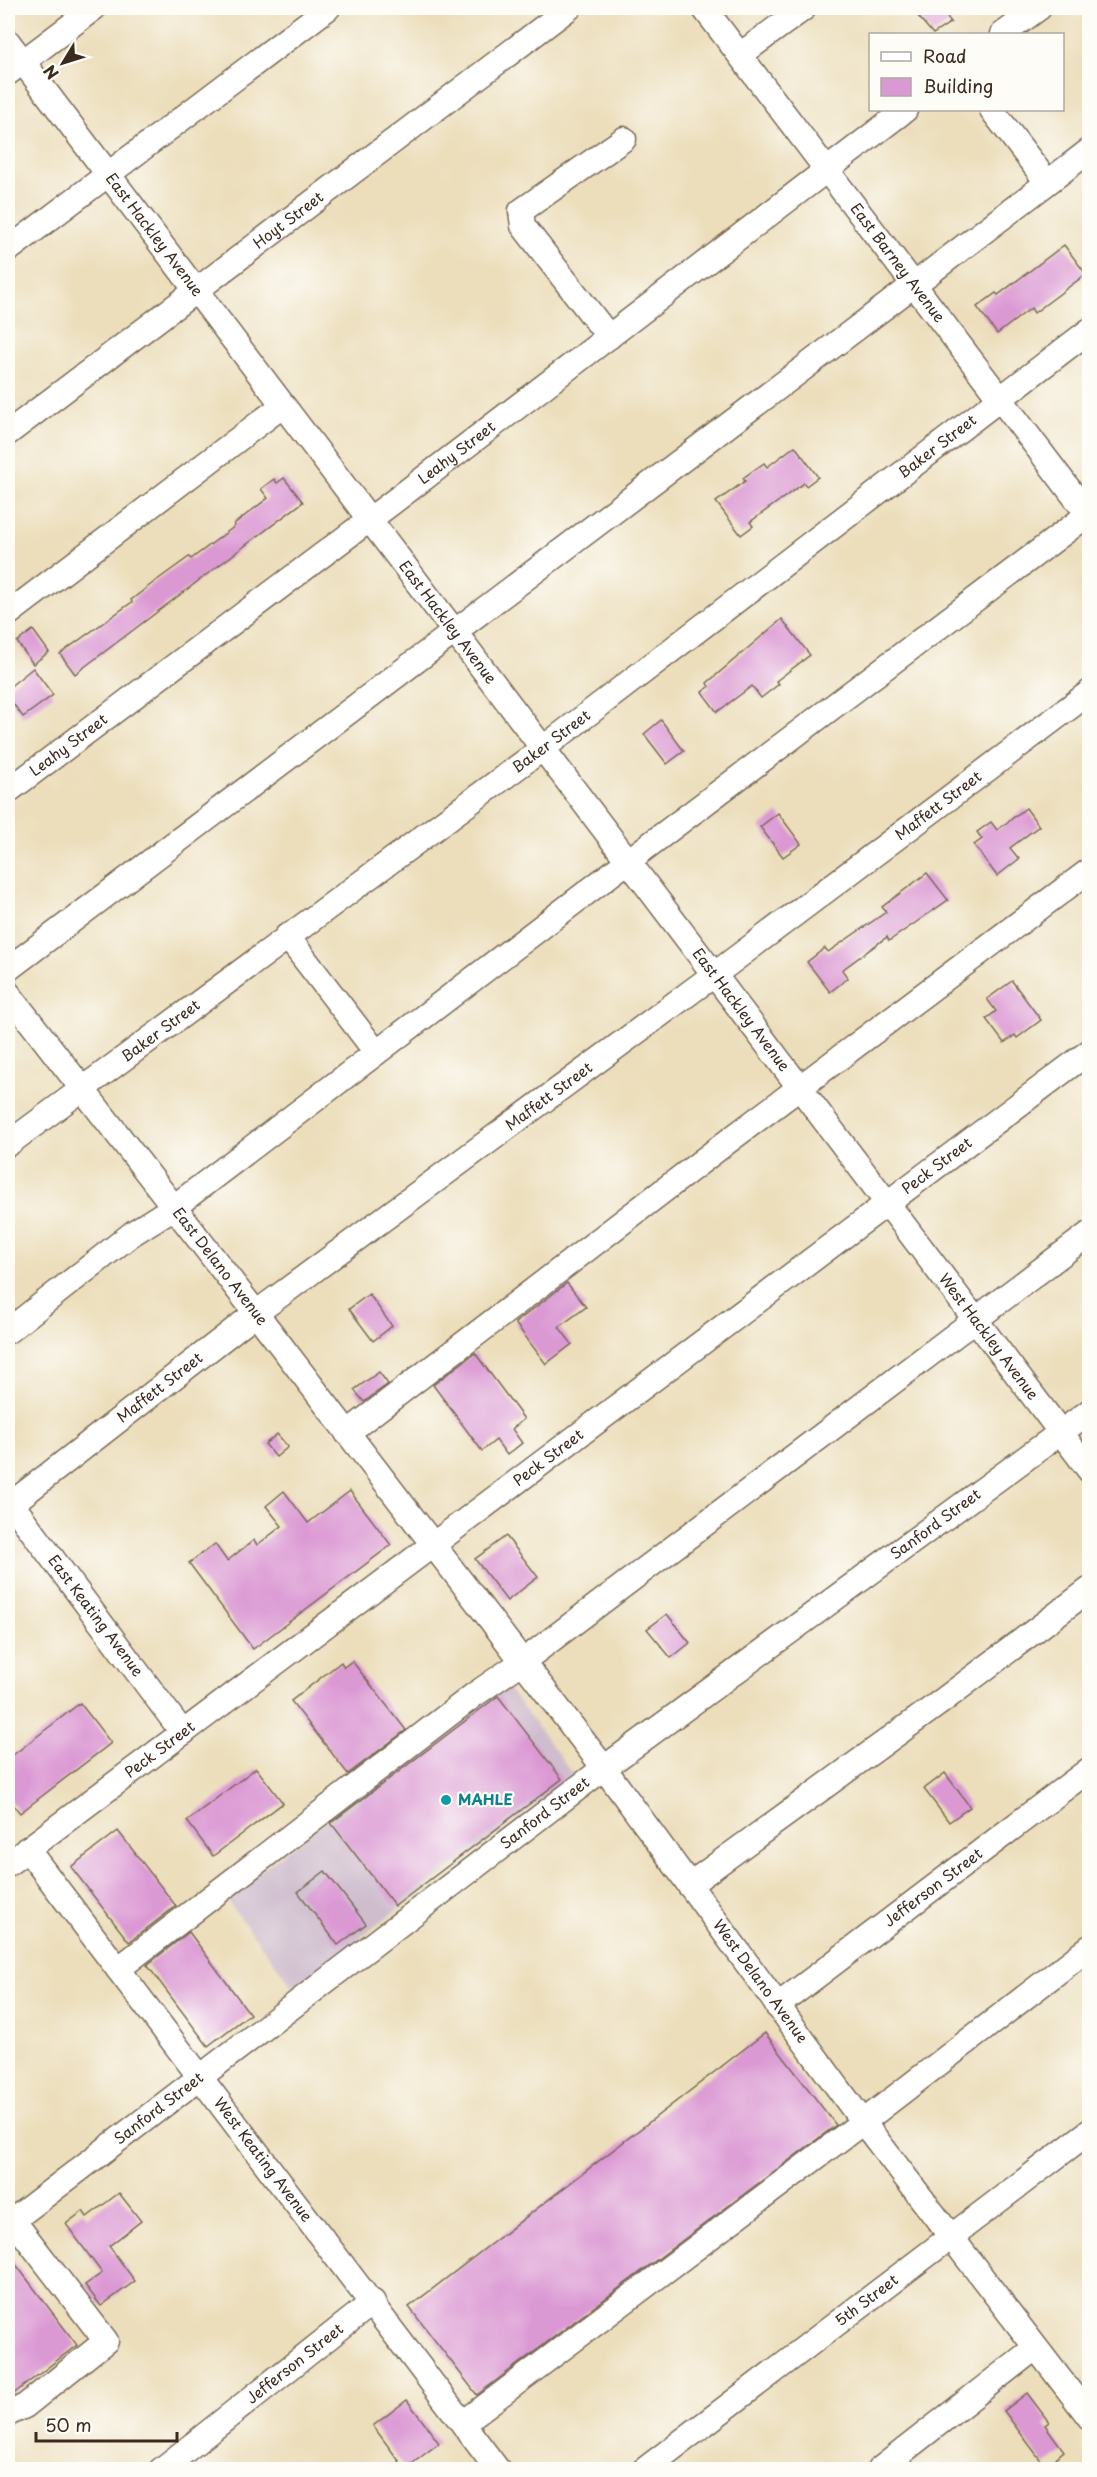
<svg xmlns="http://www.w3.org/2000/svg" width="1097" height="2477" font-family="'Playpen Sans',sans-serif">
<style>
.industrial{fill:#cfbdce}
.building{fill:#db99d4}
.lines{fill:none;stroke-linecap:round;stroke-linejoin:round}
.minor-casing{stroke:#796955;stroke-width:27}
.minor{stroke:#fff;stroke-width:24}
.culture-dot{fill:#0f9aa8;stroke:#fdfcf7;stroke-width:2}
.labels{text-anchor:middle;stroke-width:4.5;stroke-linejoin:round;paint-order:stroke}
.street-label{font-size:15px;fill:#3b2a1e;stroke:#fdfcf7}
.culture-label{font-size:15px;font-weight:bold;fill:#0d838f;stroke:#fdfcf7;text-anchor:start}
</style>
<rect width="100%" height="100%" fill="#fdfcf7"/>
<filter id="ink" filterUnits="userSpaceOnUse"><feTurbulence type="fractalNoise" baseFrequency=".0167" numOctaves="2"/><feDisplacementMap in="SourceGraphic" scale="12" xChannelSelector="R" yChannelSelector="G"/><feConvolveMatrix kernelMatrix="1 2 1 2 8 2 1 2 1" color-interpolation-filters="sRGB"/></filter>
<filter id="wash" filterUnits="userSpaceOnUse"><feTurbulence type="fractalNoise" baseFrequency=".008" numOctaves="4" result="noise"/><feDisplacementMap in="SourceGraphic" scale="24" xChannelSelector="R" yChannelSelector="G"/><feGaussianBlur stdDeviation="1.35" result="paint"/><feColorMatrix in="noise" values="0 0 0 0 0 0 0 0 0 0 0 0 0 0 0 0 0 1.4 0 .05"/><feComposite in="paint" operator="in"/></filter>
<g filter="url(#wash)">
<rect width="100%" height="100%" fill="#ecdebb"/>
<path class="industrial" d="M505,1684L574,1775L294,1988L225,1898Z"/>
<g id="blocks">
<g class="building">
<path d="M911,8H940L951,22L933,34Z"/>
<path d="M1064,245L1086,274L1034,313L1031,308L997,334L977,307L996,293L998,295Z"/>
<path d="M795,446L818,477L806,486L804,483L750,522L753,526L741,535L716,502L745,481L743,478L764,463L767,467Z"/>
<path d="M284,478L303,502L75,674L60,654L132,602L131,600L153,583L189,557L191,559L235,526L234,524L268,498L261,489L274,479L277,483Z"/>
<path d="M782,619L810,655L776,681L779,684L761,698L752,686L717,712L702,692L709,687L707,683Z"/>
<path d="M33,630L49,652L33,664L17,642Z"/>
<path d="M33,668L53,695L23,717L8,697V688Z"/>
<path d="M661,720L684,751L667,764L644,734Z"/>
<path d="M1026,808L1039,826L1010,848L1019,859L997,876L974,845L982,839L977,832L991,822L997,830Z"/>
<path d="M778,813L801,844L783,857L760,827Z"/>
<path d="M927,873L948,900L889,941L887,937L842,970L848,978L830,992L807,962L825,948L828,952L886,912L882,907Z"/>
<path d="M1012,981L1041,1020L1017,1038L1015,1035L1004,1043L986,1019L996,1011L987,999Z"/>
<path d="M567,1283L586,1307L559,1327L572,1344L546,1364L515,1323Z"/>
<path d="M369,1294L392,1326L373,1341L349,1309Z"/>
<path d="M475,1353L524,1419L512,1429L522,1443L507,1455L496,1440L482,1451L433,1385Z"/>
<path d="M379,1372L388,1384L364,1402L354,1390Z"/>
<path d="M277,1434L288,1447L276,1457L265,1444Z"/>
<path d="M284,1491L308,1523L350,1491L391,1545L253,1649L189,1563L215,1544L227,1561L254,1540L257,1545L282,1526L266,1506Z"/>
<path d="M506,1536L538,1577L507,1601L475,1559Z"/>
<path d="M667,1614L690,1643L671,1658L647,1629Z"/>
<path d="M352,1661L406,1730L348,1774L291,1701L341,1662L344,1667Z"/>
<path d="M498,1696L562,1779L395,1906L331,1823Z"/>
<path d="M80,1703L111,1743L20,1813L8,1798V1759Z"/>
<path d="M256,1768L283,1803L213,1856L187,1821Z"/>
<path d="M945,1773L970,1807L949,1822L924,1789Z"/>
<path d="M118,1831L176,1906L129,1942L71,1867Z"/>
<path d="M325,1871L366,1924L338,1945L298,1892Z"/>
<path d="M189,1932L250,2014L208,2046L147,1965Z"/>
<path d="M765,2033L836,2125L477,2395L409,2307Z"/>
<path d="M119,2193L141,2221L109,2246L135,2281L101,2306L85,2285L102,2273L66,2224L83,2211L87,2217Z"/>
<path d="M8,2254L77,2345L8,2398Z"/>
<path d="M1027,2393L1049,2422L1045,2425L1064,2451L1045,2466L1004,2411Z"/>
<path d="M407,2400L439,2443L405,2469L373,2426Z"/>
</g>
</g>
</g>
<g filter="url(#ink)">
<use href="#blocks" fill-opacity="0" stroke="#796955" stroke-width="1.5"/>
<g class="lines">
<defs>
<g id="minor">
<path id="s1" d="M704,8L1090,517"/>
<path d="M1003,34L1039,8"/>
<path id="s2" d="M8,42L1090,1471"/>
<path d="M740,55L804,8"/>
<path d="M8,73L94,8"/>
<path d="M992,110L1047,182"/>
<path d="M8,250L328,8"/>
<path d="M609,337L523,226L521,211L624,139"/>
<path id="s3" d="M8,433L569,8"/>
<path d="M8,614L282,406"/>
<path id="s4" d="M8,791L389,505L905,110"/>
<path d="M287,936L376,1052"/>
<path d="M8,969L915,284L1090,150"/>
<path id="s5" d="M8,993L256,1313L604,1768L863,2122L1090,2418"/>
<path id="s6" d="M8,1144L542,749L1090,330"/>
<path d="M8,1331L133,1233L174,1207L628,861L1090,513"/>
<path d="M347,1433L723,1145L1090,870"/>
<path id="s7" d="M8,1499L183,1733"/>
<path id="s8" d="M11,1504L256,1313L715,974L1090,692"/>
<path id="s9" d="M27,1849L498,2470"/>
<path id="s10" d="M8,1864L1090,1051"/>
<path d="M689,1885L942,1701L1090,1589"/>
<path d="M118,1969L474,1695L522,1662L1090,1233"/>
<path id="s11" d="M777,2006L1090,1769"/>
<path id="s12" d="M8,2224L604,1768L1090,1411"/>
<path d="M8,2414L25,2406L106,2341L13,2220"/>
<path d="M463,2423L863,2122L1090,1947"/>
<path id="s13" d="M161,2470L373,2302"/>
<path id="s14" d="M644,2470L1090,2131"/>
<path d="M879,2470L1035,2348"/>
</g>
</defs>
<use href="#minor" class="minor-casing"/>
<use href="#minor" class="minor"/>
</g>
</g>
<circle class="culture-dot" cx="446" cy="1800" r="6"/>
<g class="labels">
<g class="street-label">
<text dy="5" stroke="none"><textPath href="#s3" startOffset="352">Hoyt Street</textPath></text>
<text dy="5" stroke="none"><textPath href="#s2" startOffset="242">East Hackley Avenue</textPath></text>
<text dy="5" stroke="none"><textPath href="#s1" startOffset="320">East Barney Avenue</textPath></text>
<text dy="5" stroke="none"><textPath href="#s6" startOffset="1162">Baker Street</textPath></text>
<text dy="5" stroke="none"><textPath href="#s4" startOffset="562">Leahy Street</textPath></text>
<text dy="5" stroke="none"><textPath href="#s2" startOffset="728">East Hackley Avenue</textPath></text>
<text dy="5" stroke="none"><textPath href="#s6" startOffset="676">Baker Street</textPath></text>
<text dy="5" stroke="none"><textPath href="#s4" startOffset="76">Leahy Street</textPath></text>
<text dy="5" stroke="none"><textPath href="#s8" startOffset="1161">Maffett Street</textPath></text>
<text dy="5" stroke="none"><textPath href="#s2" startOffset="1214">East Hackley Avenue</textPath></text>
<text dy="5" stroke="none"><textPath href="#s6" startOffset="190">Baker Street</textPath></text>
<text dy="5" stroke="none"><textPath href="#s8" startOffset="675">Maffett Street</textPath></text>
<text dy="5" stroke="none"><textPath href="#s10" startOffset="1162">Peck Street</textPath></text>
<text dy="5" stroke="none"><textPath href="#s5" startOffset="346">East Delano Avenue</textPath></text>
<text dy="5" stroke="none"><textPath href="#s2" startOffset="1624">West Hackley Avenue</textPath></text>
<text dy="5" stroke="none"><textPath href="#s8" startOffset="189">Maffett Street</textPath></text>
<text dy="5" stroke="none"><textPath href="#s10" startOffset="676">Peck Street</textPath></text>
<text dy="5" stroke="none"><textPath href="#s12" startOffset="1162">Sanford Street</textPath></text>
<text dy="5" stroke="none"><textPath href="#s7" startOffset="146">East Keating Avenue</textPath></text>
<text dy="5" stroke="none"><textPath href="#s10" startOffset="190">Peck Street</textPath></text>
<text dy="5" stroke="none"><textPath href="#s12" startOffset="676">Sanford Street</textPath></text>
<text dy="5" stroke="none"><textPath href="#s11" startOffset="196">Jefferson Street</textPath></text>
<text dy="5" stroke="none"><textPath href="#s5" startOffset="1242">West Delano Avenue</textPath></text>
<text dy="5" stroke="none"><textPath href="#s12" startOffset="190">Sanford Street</textPath></text>
<text dy="5" stroke="none"><textPath href="#s9" startOffset="390">West Keating Avenue</textPath></text>
<text dy="5" stroke="none"><textPath href="#s14" startOffset="280">5th Street</textPath></text>
<text dy="5" stroke="none"><textPath href="#s13" startOffset="171">Jefferson Street</textPath></text>
</g>
<g class="culture-label">
<text x="458" y="1805">MAHLE</text>
</g>
</g>
<rect width="1097" height="2477" fill="none" stroke="#fdfcf7" stroke-width="30"/>
<rect x="869" y="33" width="195" height="78" fill="#fdfcf7" stroke="#afa8a0" stroke-width="1.5"/>
<rect x="881" y="52" width="30" height="9" fill="#ffffff" stroke="#afa8a0" stroke-width="1.5"/>
<text x="923" y="63" font-size="18" fill="#3b2a1e">Road</text>
<rect x="881" y="78" width="30" height="18" fill="#db99d4" stroke="#afa8a0" stroke-width="1.5"/>
<text x="923" y="93" font-size="18" fill="#3b2a1e">Building</text>
<g transform="translate(63 63) rotate(232)" stroke="#fdfcf7" stroke-width="4.5" paint-order="stroke">
<path d="M0-4.5L10 22L0 15L-10 22Z" fill="#3b2a1e"/>
<text y="-9" font-size="16" font-weight="bold" text-anchor="middle" fill="#3b2a1e">N</text>
</g>
<path d="M36 2432v9h141v-9" fill="none" stroke="#3b2a1e" stroke-width="3"/>
<text x="45" y="2432" font-size="18" fill="#3b2a1e" stroke="#fdfcf7" stroke-width="4.5" paint-order="stroke">50 m</text>
</svg>
